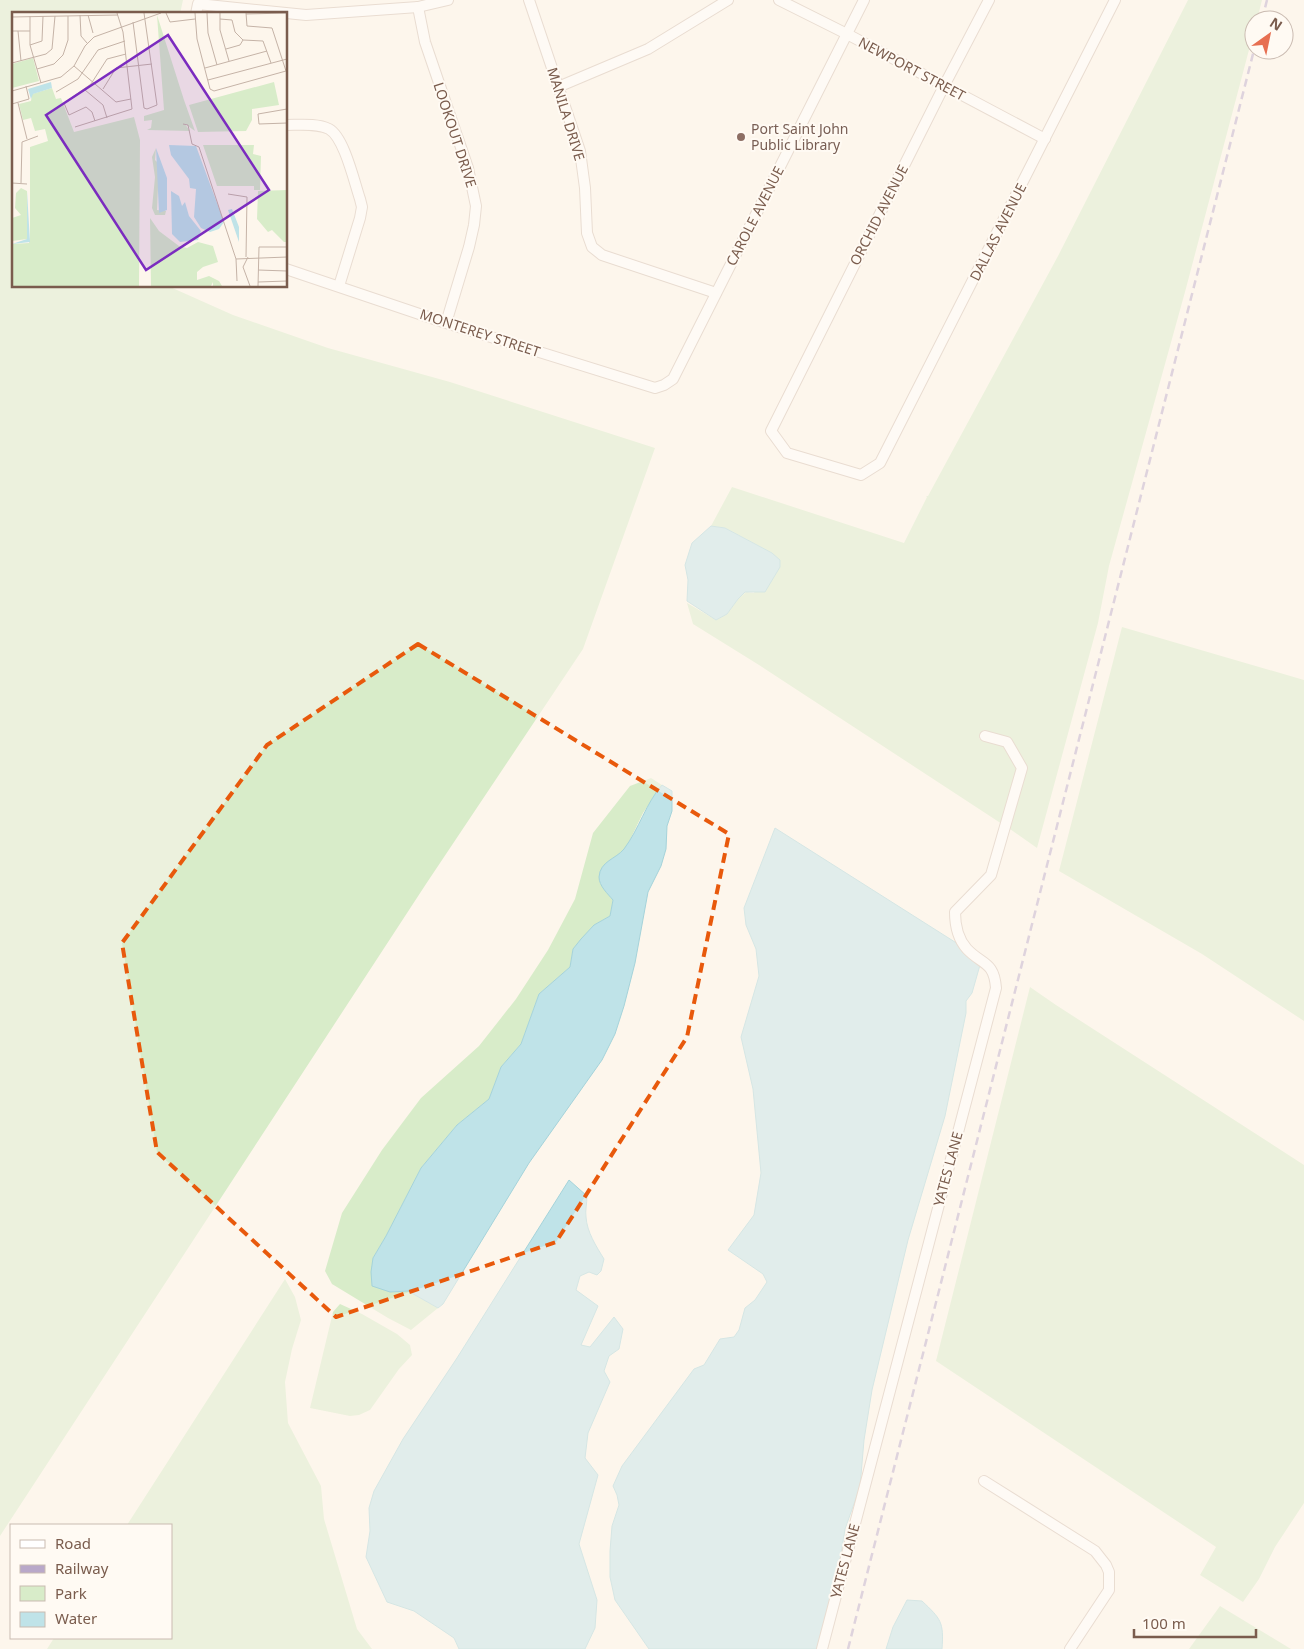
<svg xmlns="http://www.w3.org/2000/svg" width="1304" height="1649" font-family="'Noto Sans',sans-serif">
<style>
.green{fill:#d8ecc9}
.water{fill:#bfe3e8;stroke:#a5d3da}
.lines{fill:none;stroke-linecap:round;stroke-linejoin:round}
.street-casing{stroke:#d1beb0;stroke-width:12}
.street{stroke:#fff;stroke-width:10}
.rail{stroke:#b9a8c9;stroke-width:2.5;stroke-dasharray:8 5;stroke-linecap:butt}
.marked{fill:none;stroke:#e8590c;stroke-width:4;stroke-dasharray:10 6;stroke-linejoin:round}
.education-dot{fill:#8d6e63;stroke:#fffaf3;stroke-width:2}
.labels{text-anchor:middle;stroke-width:4;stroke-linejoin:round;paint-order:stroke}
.street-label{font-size:14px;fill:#7a5c4d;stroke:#fffaf3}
.education-label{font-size:14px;fill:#785e54;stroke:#fffaf3;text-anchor:start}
.inset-road{fill:none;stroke:#c5b3a7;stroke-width:1}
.view{fill:#7b2cbf;fill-opacity:0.15;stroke:#7b2cbf;stroke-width:2.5}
.inset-edge{fill:none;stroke:#7a5c4d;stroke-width:2.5}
</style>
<rect width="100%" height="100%" fill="#fdf6ec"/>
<g class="green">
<path d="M0,0H183L180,14H14V286H168L233,315L328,348L450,382L655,448L583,649L426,884L0,1536Z"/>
<path d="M1188,0H1262L1257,20H1254V31L1185,292L1109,566L1098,623L1037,848L1010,829L1027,769L1026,765L1009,738L983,730L979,739L1004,746L1018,769L1002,824L759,665L693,624L687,603L716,620L727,614L738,599L746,592L754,593L772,553L725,528L711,526L732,487L904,543L927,497L926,496H928L1058,256Z"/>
<path d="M1122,627L1304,680V1021L1202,954L1059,871Z"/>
<path d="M651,778L662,785L643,813L628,844L600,883L613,900L610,916L594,925L573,949L570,967L539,994L521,1044L501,1067L489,1099L457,1125L421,1168L386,1236L373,1258L390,1292L408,1291L438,1308L411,1330L388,1318L332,1284L325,1271L342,1213L382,1150L421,1098L479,1046L516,999L548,950L575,899L593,833L630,786Z"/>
<path d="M1030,987L1056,1005L1304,1165V1503L1275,1547L1259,1579L1243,1602L1200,1575L1216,1547L936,1361Z"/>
<path d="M285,1279L295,1297L301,1320L292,1349L285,1382L288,1423L321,1486L324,1519L357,1629L372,1649H47L54,1638H171V1525H127Z"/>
<path d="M340,1304L362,1314L397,1334L410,1345L412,1355L399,1369L370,1410L359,1415L350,1416L310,1408L333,1312Z"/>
<path d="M1220,1606L1291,1649H1189Z"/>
</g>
<g class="water">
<path d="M711,526L725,528L772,553L780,560V567L765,592H745L738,599L727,614L716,620L687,601L688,580L685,565L692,543Z"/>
<path d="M662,785L672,791V811L667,826L666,849L661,866L648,892L635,963L624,1006L615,1034L602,1060L529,1163L443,1304L438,1308L408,1291L390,1292L372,1286L371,1272L373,1258L386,1236L421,1168L457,1125L489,1099L501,1067L521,1044L539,994L570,967L573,949L581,939L594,925L610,916L613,900C608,894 599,886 599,877C600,861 616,859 624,849C639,829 646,803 662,785Z"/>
<path d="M775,828L958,944L980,965L972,993L966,1001V1013L945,1116L908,1240L872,1390L864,1440L860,1487L845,1529L839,1567L817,1649H649L615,1600L610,1577V1551L612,1526L619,1505L617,1495L613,1486L622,1466L694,1369L704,1365L720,1339L734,1337L739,1330L745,1308L755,1300L767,1282L763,1274L728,1250L754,1215L761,1173L753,1089L741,1037L759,976L756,949L746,925L744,908Z"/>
<path d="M569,1180L587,1196C587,1203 585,1211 586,1217C587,1232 596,1246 604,1259L601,1271L597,1275L589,1272L580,1276L576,1290L598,1306L581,1345L590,1347L614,1317L623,1329L619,1349L609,1356L604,1371L610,1382L588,1433L585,1458L598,1475L579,1544L597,1600L595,1628L585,1649H459L454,1638L414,1611L387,1602L366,1557L370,1531L369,1508L374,1491L403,1439L457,1358Z"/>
<path d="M907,1600L922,1601C941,1619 944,1622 942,1649H886L893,1627Z"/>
</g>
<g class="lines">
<defs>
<g id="street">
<path d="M529,0L580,151L585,188L587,233L592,247L602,255L716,293"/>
<path d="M779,0L847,34L1045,139"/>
<path d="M989,0L944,86L771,431L787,453L861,475L880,463L1115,0"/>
<path d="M418,7L425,42L468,168L476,206L474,225L469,247L446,323"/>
<path d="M196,14L198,4L306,15L418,7L448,0"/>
<path d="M558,87L648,49L728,0"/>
<path d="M286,125C299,125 317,123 329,129C344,137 354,181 360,199L362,207L360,218L339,286"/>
<path d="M286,269L446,323L655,388L664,385L673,379L864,0"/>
<path d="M984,1481L1095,1551L1106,1565L1109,1572V1590L1070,1649"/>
<path d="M822,1649L996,988C994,961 982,965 967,949C957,938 955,925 955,912L991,875L1022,768L1007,742L985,736"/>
</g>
</defs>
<use href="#street" class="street-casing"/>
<use href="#street" class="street"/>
<g class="rail">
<path d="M1262,20L1267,0"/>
<path d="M848,1649L1254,50"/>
</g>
</g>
<path d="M0 0H1304V1649H0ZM418,644L729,834L687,1037L556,1242L336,1317L157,1152L122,943L267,745Z" fill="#fdf6ec" fill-opacity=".55" fill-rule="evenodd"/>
<path class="marked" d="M418,644L729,834L687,1037L556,1242L336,1317L157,1152L122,943L267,745Z"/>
<circle class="education-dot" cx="741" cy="137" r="5"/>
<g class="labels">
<g class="street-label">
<text transform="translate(912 69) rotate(28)" y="5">NEWPORT STREET</text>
<text transform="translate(566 114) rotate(73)" y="5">MANILA DRIVE</text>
<text transform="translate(455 135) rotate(72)" y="5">LOOKOUT DRIVE</text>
<text transform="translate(879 215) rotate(-63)" y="5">ORCHID AVENUE</text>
<text transform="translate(755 216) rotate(-63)" y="5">CAROLE AVENUE</text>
<text transform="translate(998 232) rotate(-63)" y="5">DALLAS AVENUE</text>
<text transform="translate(480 333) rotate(18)" y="5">MONTEREY STREET</text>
<text transform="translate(948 1169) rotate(-75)" y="5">YATES LANE</text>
<text transform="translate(845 1561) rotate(-75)" y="5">YATES LANE</text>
</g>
<g class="education-label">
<text x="751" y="134">Port Saint John<tspan x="751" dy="16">Public Library</tspan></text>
</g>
</g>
<g transform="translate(12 12)">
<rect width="275" height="275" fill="#fdf6ec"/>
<path d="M145,3L172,88L183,119L173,112L178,119L135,118L139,116L140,108L132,109V104L152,98ZM21,46L27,69L0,76V52ZM262,70L267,93L240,97V108L234,119L186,120L177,93ZM40,76L44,87L49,86L62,120L122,105L128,128L127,274H0V232L17,231L18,225V135L36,129L33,117L23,119L19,106L11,108L7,92L19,89L20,82ZM191,133H242L241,142L249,144L248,178H242V174H205ZM144,136L143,148L147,152L145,198L154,199L153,203H143L140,196L143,165L140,145ZM9,176L15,179V227L0,229V206L9,203L3,196L4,181ZM275,178V230H272L260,218L256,220L245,207L246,179ZM138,206L147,219L167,234L175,236L186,230L201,234L206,250L191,255L185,260V268L197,264L207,269L210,274H201V270L199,274H139Z" fill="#d8ecc9"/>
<path d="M39,70L40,76L21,82L19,87L16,77ZM157,133L184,134L212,210L207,217L198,220L189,216L182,205L184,177L178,176L177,167L159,143ZM144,136L155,166V198L147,201ZM15,179L18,230L0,232L15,227ZM159,179L167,184L170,194L173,190L177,204L189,219L186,228L168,230L160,222ZM220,197L227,215V230L217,201L216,198Z" fill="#bfe3e8"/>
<path class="inset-road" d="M154,1L158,10L183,7M183,1L185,27L198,77L202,79L274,59L260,16L235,14L234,1M195,1L196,21L205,53M208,1V18L217,49M234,2L275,1M68,3L69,24L75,31M76,3L81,21M18,4V33L29,71M0,5L106,3M208,7L220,8L223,20L231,28L251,29L259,51M121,10L132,96L135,97L145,93L132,1M0,19H18M6,19L9,49M18,33L30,29L31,4M214,37L228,33L231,28M0,51L34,42L40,37L43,4M62,54L104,90L119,87M193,56L255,39M25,57L42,52L51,43L56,28V4M196,68L275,47M91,77L104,56L140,52M73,78L91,93L95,106M0,79L49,65L62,54L73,34L82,25L149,1M44,80L66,67L86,38L113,29M6,91L15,127M0,92L17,87L14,74M275,97L246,102L247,112L275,111M83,109L80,100L74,95L57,103L52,91L79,72L95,47L114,42M171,112L176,113L180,132L187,135L224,247L225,269M63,115L120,97L111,20L105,1M0,171L15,172M9,171L10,130L26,124M216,182L235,185L234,245M236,245L231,255L238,274M224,247L275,245M246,258L275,259M246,270L275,269M246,274L247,235H275"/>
<path class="view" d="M156,23L257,178L134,258L34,103Z"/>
<rect width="275" height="275" class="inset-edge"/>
</g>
<rect x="10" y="1524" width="162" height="115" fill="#fffaf3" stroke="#cabbb1"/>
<rect x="20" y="1540" width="25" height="8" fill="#ffffff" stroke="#cabbb1"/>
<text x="55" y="1549" font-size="15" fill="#7a5c4d">Road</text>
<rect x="20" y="1565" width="25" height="8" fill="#b9a8c9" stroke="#cabbb1"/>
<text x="55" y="1574" font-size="15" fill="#7a5c4d">Railway</text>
<rect x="20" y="1586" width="25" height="15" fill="#d8ecc9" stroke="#cabbb1"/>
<text x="55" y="1599" font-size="15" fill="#7a5c4d">Park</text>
<rect x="20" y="1612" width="25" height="15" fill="#bfe3e8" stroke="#cabbb1"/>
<text x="55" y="1624" font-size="15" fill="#7a5c4d">Water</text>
<g transform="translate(1269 35) rotate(33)"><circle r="24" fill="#fffaf3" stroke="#cabbb1"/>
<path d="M0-4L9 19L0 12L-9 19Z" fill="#e76f51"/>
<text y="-8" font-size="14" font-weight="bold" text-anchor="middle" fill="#7a5c4d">N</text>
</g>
<path d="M1134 1629v8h122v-8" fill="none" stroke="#7a5c4d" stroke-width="2.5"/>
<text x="1142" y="1629" font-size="15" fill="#7a5c4d" stroke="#fffaf3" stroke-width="4" paint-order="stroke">100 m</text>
</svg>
